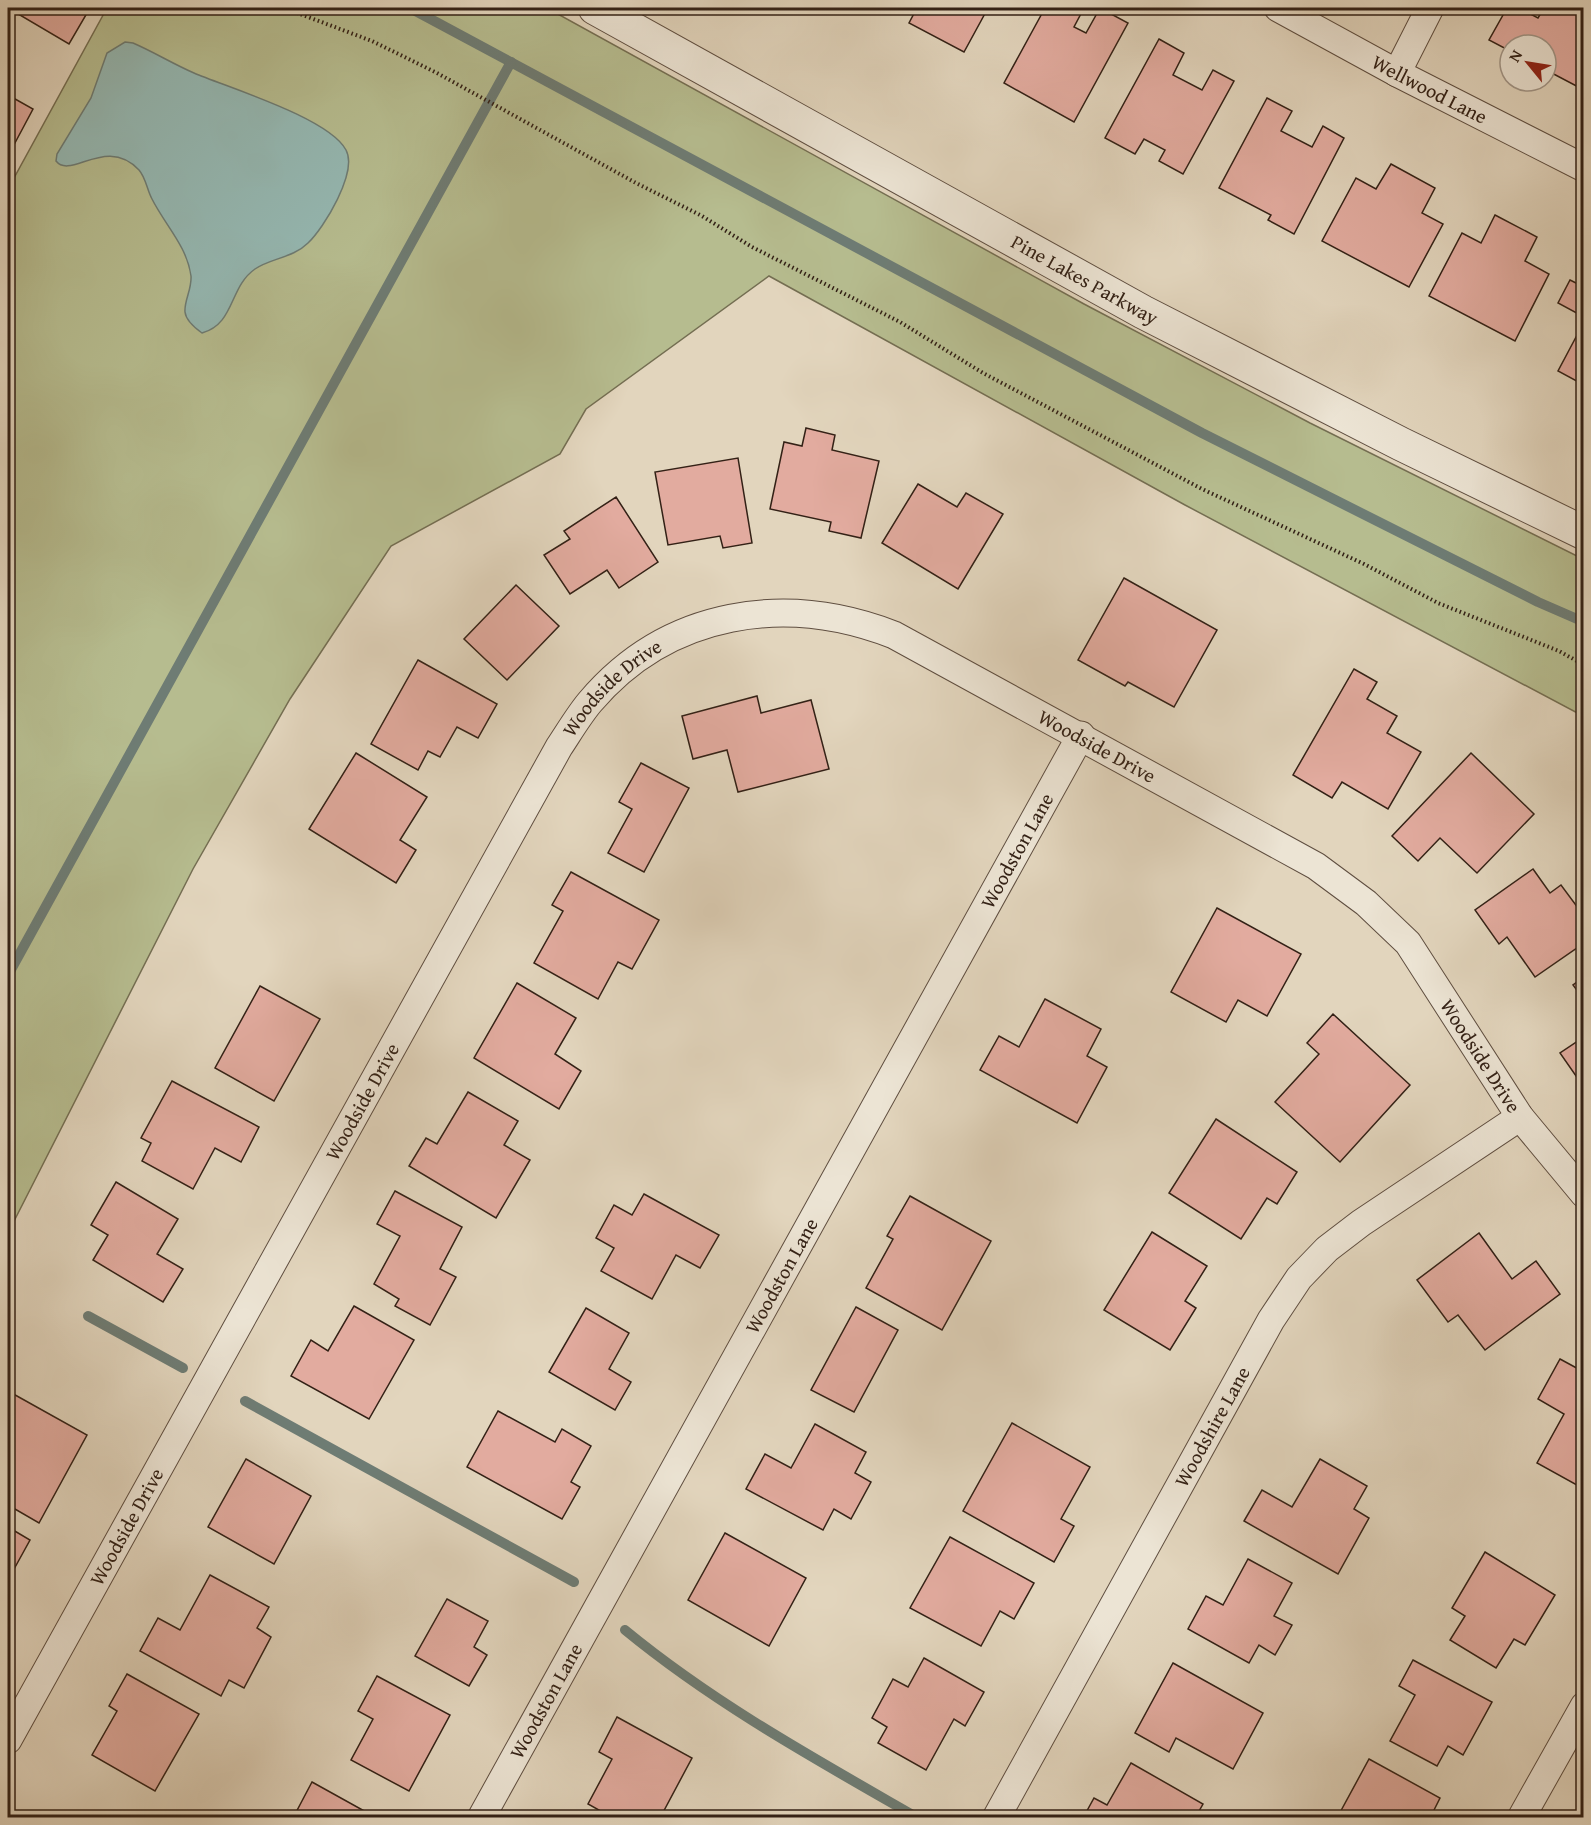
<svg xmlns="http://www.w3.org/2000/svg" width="1591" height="1825" font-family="'Gentium Book Plus',serif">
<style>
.green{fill:#b6bc8f;stroke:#746e52;stroke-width:1.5}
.water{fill:#95b8b2;stroke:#6e7c74;stroke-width:1.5}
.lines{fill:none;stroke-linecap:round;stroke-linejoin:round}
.stream{stroke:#6e7c74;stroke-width:10}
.building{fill:#e2ab9f;stroke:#332116;stroke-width:1.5}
.minor-casing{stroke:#5f4e40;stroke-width:29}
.tertiary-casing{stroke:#5f4e40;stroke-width:35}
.path{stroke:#332116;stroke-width:4;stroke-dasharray:1.5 3;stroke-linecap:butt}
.minor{stroke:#ece4d4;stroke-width:27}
.tertiary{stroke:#ece4d4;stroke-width:33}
.labels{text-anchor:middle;stroke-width:4.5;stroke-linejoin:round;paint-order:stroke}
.street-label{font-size:20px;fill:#332116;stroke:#ece4d4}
</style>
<rect width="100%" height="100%" fill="#e2d5bd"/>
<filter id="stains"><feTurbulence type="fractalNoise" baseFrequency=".00333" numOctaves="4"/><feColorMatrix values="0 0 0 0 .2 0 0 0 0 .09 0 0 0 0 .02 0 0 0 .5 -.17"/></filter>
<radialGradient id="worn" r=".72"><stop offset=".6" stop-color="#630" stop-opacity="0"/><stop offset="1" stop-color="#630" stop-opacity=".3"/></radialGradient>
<path class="green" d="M107,8H547L1084,304L1310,423L1583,559V716L1185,505L769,276L586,409L560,454L391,546L290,699L193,869L8,1233V189Z"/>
<path class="water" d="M125,42L133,43C154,52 173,64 194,73C229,88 329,118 346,150C358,172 324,228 308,243C293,258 271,258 255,269C229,287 235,324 202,333C195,328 186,321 185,312C184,301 192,289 191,276C187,246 165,225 152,199C147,190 146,178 139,170C106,135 71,180 56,161L57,154L91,98L107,53Z"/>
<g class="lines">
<g class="stream">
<path d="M410,8L1202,433L1538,602L1584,622"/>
<path d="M8,975L511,62"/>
<path d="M88,1316L183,1368"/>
<path d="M245,1401L574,1582"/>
<path d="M625,1630C715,1704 817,1760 918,1818"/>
</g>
</g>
<g class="building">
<path d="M8,8H90L69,44Z"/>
<path d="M917,8H988L964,52L909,23Z"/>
<path d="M1045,8H1084L1074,27L1086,33L1100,8L1128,23L1074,122L1004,83Z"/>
<path d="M1507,8H1519L1538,18L1544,8H1584V90L1546,70V45H1510V51L1489,40Z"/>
<path d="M1159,39L1184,53L1173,75L1202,90L1213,70L1234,81L1183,174L1159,161L1165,150L1144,139L1135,154L1105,138Z"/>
<path d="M8,95L33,109L8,156Z"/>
<path d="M1267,98L1292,111L1281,131L1312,147L1323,126L1344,138L1294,234L1268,220L1271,215L1219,188Z"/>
<path d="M1391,164L1435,188L1422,213L1443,224L1409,287L1322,241L1356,178L1376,189Z"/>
<path d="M1495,215L1537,237L1525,261L1549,274L1515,341L1429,296L1462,233L1481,243Z"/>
<path d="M1570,280L1584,287V317L1558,303Z"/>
<path d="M1584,322V385L1558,371Z"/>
<path d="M806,428L835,435L832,450L879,461L861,538L829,531L831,522L770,509L784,442L802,446Z"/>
<path d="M738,458L752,543L723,548L720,536L668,545L655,472Z"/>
<path d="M918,484L957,507L966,493L1003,514L958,589L882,543Z"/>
<path d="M616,497L658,562L619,588L607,570L570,594L544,555L570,539L564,531Z"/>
<path d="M1124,578L1217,630L1174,707L1128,682L1125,686L1078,660Z"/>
<path d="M516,585L559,626L507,680L464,639Z"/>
<path d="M418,660L497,704L478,738L457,727L440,757L428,751L418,770L371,744Z"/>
<path d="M1354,669L1377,682L1367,699L1397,716L1387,733L1421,752L1388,809L1342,782L1332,798L1293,775Z"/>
<path d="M757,696L761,713L811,700L829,769L738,792L727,750L693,759L682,716Z"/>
<path d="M356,753L427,797L400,840L416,850L396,883L309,829Z"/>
<path d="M1471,753L1534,814L1477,873L1440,838L1418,861L1392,836Z"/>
<path d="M641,763L689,788L644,872L608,853L632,809L619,802Z"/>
<path d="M1533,869L1550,893L1561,885L1584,916V943L1535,977L1507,937L1499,944L1475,910Z"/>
<path d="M571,872L659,920L632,969L618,962L598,999L534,963L563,911L552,905Z"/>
<path d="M1217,908L1301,954L1267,1016L1238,1000L1226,1022L1171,992Z"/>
<path d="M1584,977V1000L1573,985Z"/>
<path d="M517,983L576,1018L555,1054L581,1071L559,1109L474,1058Z"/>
<path d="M260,986L320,1019L274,1101L215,1068Z"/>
<path d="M1045,999L1101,1029L1087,1056L1107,1067L1077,1123L980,1070L999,1036L1019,1047Z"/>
<path d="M1333,1014L1410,1085L1340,1162L1275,1102L1319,1054L1307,1043Z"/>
<path d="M1584,1037V1086H1583L1560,1053Z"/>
<path d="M172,1081L259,1127L241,1162L215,1148L193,1189L142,1161L151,1143L141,1138Z"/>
<path d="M468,1092L518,1121L504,1145L530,1160L496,1218L409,1166L426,1138L437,1144Z"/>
<path d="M1216,1119L1297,1172L1277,1204L1267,1198L1241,1239L1169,1193Z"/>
<path d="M116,1182L178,1219L157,1254L183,1269L163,1302L93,1260L108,1235L91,1225Z"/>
<path d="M395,1191L462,1227L440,1269L456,1277L430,1325L395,1306L399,1299L374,1284L400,1236L377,1224Z"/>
<path d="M644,1194L719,1235L700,1268L676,1255L652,1299L601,1271L614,1248L596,1238L614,1205L632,1215Z"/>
<path d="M910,1196L991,1241L942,1330L866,1288L893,1239L887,1236Z"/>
<path d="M1152,1232L1207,1266L1185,1301L1196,1308L1170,1350L1104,1310Z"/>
<path d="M1479,1233L1512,1279L1536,1261L1560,1294L1485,1350L1458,1315L1448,1322L1417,1280Z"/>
<path d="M354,1306L414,1340L369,1419L291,1376L311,1340L328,1351Z"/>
<path d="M856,1307L898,1330L854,1412L811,1390Z"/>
<path d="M586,1308L629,1333L609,1369L631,1382L615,1410L549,1372Z"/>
<path d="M1560,1359L1584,1372V1489L1537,1463L1564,1414L1538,1399Z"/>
<path d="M8,1391L87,1435L39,1523L8,1505Z"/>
<path d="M498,1411L555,1442L562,1429L591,1446L571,1482L580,1487L562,1519L467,1467Z"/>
<path d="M1012,1423L1090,1467L1061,1519L1074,1526L1054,1562L963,1511Z"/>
<path d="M815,1424L866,1452L855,1473L871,1482L851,1519L834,1509L823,1530L746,1489L765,1454L791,1468Z"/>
<path d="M246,1459L311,1496L274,1564L208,1527Z"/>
<path d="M1320,1459L1367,1486L1354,1509L1369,1518L1338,1574L1244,1521L1262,1490L1292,1507Z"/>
<path d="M8,1527L30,1540L8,1580Z"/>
<path d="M725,1533L806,1578L769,1646L688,1600Z"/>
<path d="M950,1537L1034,1583L1014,1619L1000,1611L981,1646L910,1608Z"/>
<path d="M1485,1552L1555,1595L1525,1645L1514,1639L1496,1668L1450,1640L1465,1616L1452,1608Z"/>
<path d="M1248,1559L1292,1583L1274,1616L1292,1625L1275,1655L1259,1645L1249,1663L1188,1629L1206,1596L1223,1605Z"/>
<path d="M210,1575L269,1607L257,1628L271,1637L244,1688L229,1680L221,1696L140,1651L158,1618L180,1630Z"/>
<path d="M447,1599L488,1621L474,1647L487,1655L469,1686L415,1656Z"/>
<path d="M924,1658L984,1692L965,1726L954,1719L926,1770L878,1743L887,1727L872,1718L893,1679L908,1687Z"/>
<path d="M1413,1660L1492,1702L1463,1755L1448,1746L1437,1766L1390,1741L1415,1695L1399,1686Z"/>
<path d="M1173,1663L1263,1713L1233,1769L1176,1738L1169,1752L1135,1733Z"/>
<path d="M127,1674L199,1714L155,1791L92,1755L117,1711L109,1706Z"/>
<path d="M377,1676L450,1715L409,1791L351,1760L373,1719L358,1711Z"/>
<path d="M617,1717L692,1758L660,1818H613L588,1804L612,1759L599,1752Z"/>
<path d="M1369,1759L1440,1798L1430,1818H1337Z"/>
<path d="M1131,1763L1203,1804L1195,1818H1083L1094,1798L1107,1805Z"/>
<path d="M312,1782L377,1818H293Z"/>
</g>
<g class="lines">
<defs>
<g id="minor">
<path id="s1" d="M1278,8L1397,73L1584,168"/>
<path d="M1397,73L1430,8"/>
<path id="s2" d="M8,1740L559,747C569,732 579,715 590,702C668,610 786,593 894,635L1316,866L1366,903L1408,943L1520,1117L1584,1194"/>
<path id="s3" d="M481,1818L1081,735"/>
<path id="s4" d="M996,1818L1271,1320L1299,1278L1327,1249L1361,1223L1520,1117"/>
<path d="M1521,1818L1584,1706"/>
</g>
<g id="tertiary">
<path id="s5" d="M595,8L1143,312L1401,444L1584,533"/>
</g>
</defs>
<use href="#minor" class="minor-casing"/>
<use href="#tertiary" class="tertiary-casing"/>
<path class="path" d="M284,8L372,41L437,73L636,183L702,216L752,247L900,322L983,373L1202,489L1364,564L1438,603L1559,651L1584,665"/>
<use href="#minor" class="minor"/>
<use href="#tertiary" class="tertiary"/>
</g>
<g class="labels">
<g class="street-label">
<text dy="7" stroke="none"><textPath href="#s1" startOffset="172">Wellwood Lane</textPath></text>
<text dy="7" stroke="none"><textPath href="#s5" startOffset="560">Pine Lakes Parkway</textPath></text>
<text dy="7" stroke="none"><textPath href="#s2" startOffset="1216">Woodside Drive</textPath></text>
<text dy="7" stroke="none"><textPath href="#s2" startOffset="1755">Woodside Drive</textPath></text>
<text dy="7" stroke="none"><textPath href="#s3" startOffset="1106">Woodston Lane</textPath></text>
<text dy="7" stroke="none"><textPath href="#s2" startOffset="2259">Woodside Drive</textPath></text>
<text dy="7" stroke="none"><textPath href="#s2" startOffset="730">Woodside Drive</textPath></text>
<text dy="7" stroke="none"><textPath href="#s3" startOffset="620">Woodston Lane</textPath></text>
<text dy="7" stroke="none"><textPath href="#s4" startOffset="447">Woodshire Lane</textPath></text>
<text dy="7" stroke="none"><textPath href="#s2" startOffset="244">Woodside Drive</textPath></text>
<text dy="7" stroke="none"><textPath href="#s3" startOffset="134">Woodston Lane</textPath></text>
</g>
</g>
<rect width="1591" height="1825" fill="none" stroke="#e2d5bd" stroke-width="30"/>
<rect x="9" y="9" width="1573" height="1807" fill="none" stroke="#332116" stroke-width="3"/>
<rect x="15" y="15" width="1561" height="1795" fill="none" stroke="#332116" stroke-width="1.5"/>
<g transform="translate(1528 63) rotate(300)"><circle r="28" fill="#ece4d4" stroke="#a29688" stroke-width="1.5"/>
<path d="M0-4.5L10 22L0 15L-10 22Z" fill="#8f2418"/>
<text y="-9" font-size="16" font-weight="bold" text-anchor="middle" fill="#332116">N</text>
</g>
<rect width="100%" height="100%" filter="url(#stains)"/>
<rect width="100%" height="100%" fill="url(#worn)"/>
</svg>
